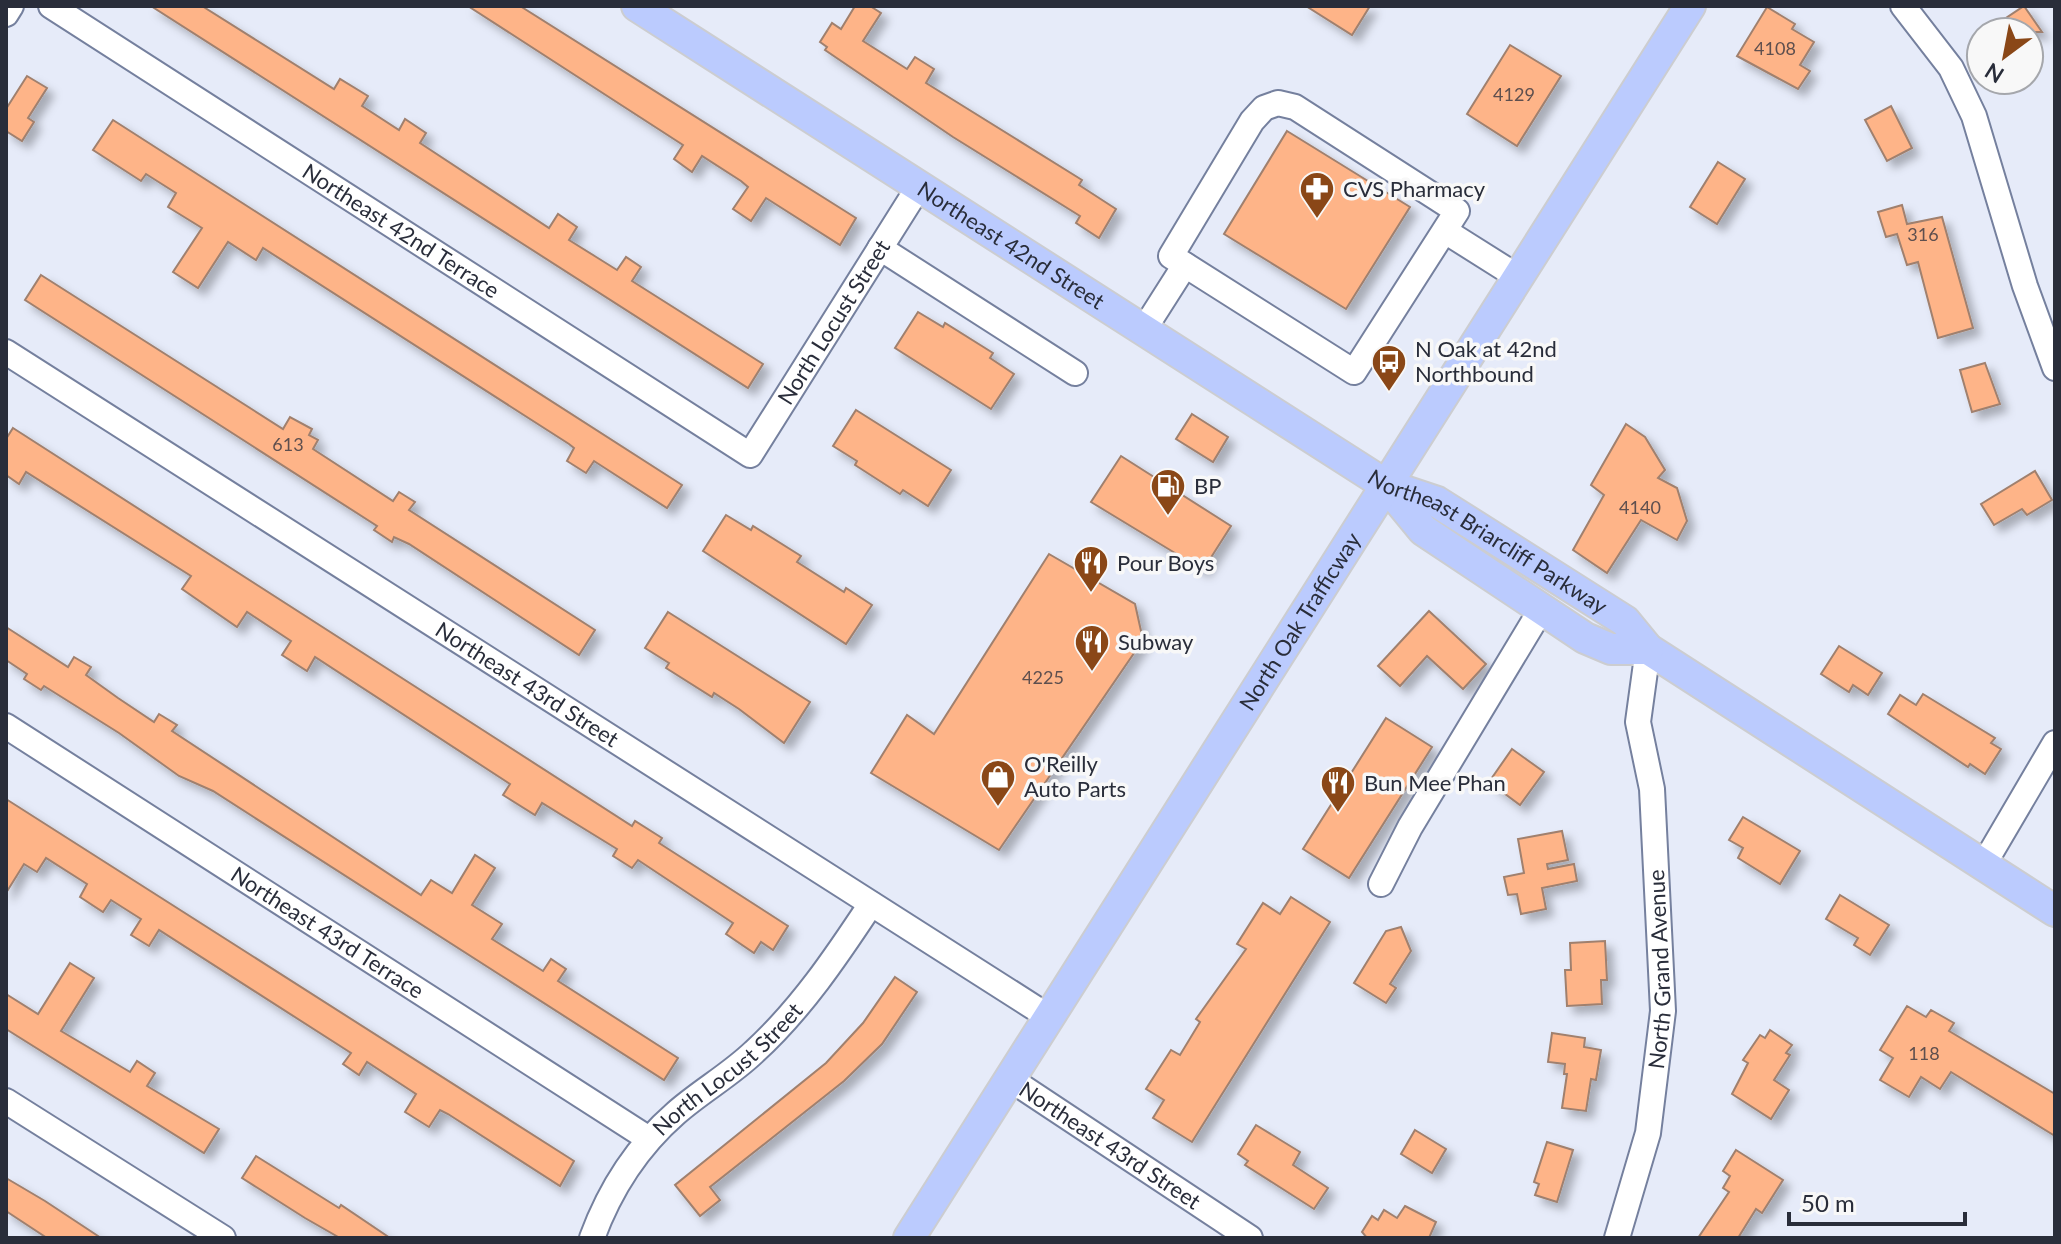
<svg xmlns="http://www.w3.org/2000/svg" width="2061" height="1244" font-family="Lato,sans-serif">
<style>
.building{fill:#feb488;stroke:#a0806e;stroke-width:2;filter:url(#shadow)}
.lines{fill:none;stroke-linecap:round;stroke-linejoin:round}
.minor-casing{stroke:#75809e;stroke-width:28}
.major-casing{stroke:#cccdd0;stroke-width:34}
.minor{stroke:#fff;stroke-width:24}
.major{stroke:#bbcbfe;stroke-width:30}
.labels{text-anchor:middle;stroke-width:7;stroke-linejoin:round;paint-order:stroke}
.number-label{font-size:18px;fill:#5e4f4e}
.poi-label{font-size:22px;fill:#292d3a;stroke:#f8f8f8;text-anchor:start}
.street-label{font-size:22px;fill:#292d3a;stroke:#f8f8f8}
</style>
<defs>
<filter id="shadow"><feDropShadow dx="7" dy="7" stdDeviation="4" flood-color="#0004"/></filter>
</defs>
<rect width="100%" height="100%" fill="#e6ebf9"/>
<g class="building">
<path d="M151,6H202L334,89L340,79L368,96L362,106L399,130L405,119L426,133L420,143L549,228L558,214L577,227L569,240L617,270L626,257L641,267L632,281L763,364L748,388Z"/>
<path d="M468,6H520L856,218L840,245L766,198L751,221L733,209L748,187L741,181L702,156L692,172L674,159L683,145Z"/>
<path d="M855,6H870L881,13L863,41L907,69L915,57L934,69L926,83L1082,180L1079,185L1116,209L1099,238L1076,223L1080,216L953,137L825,50L827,47L820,42L832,23L841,29Z"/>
<path d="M1306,6H1370L1352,35Z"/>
<path d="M2024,6L2042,32H1985Z"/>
<path d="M1767,7L1795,24L1792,29L1814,42L1800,65L1810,71L1798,89L1737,56Z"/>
<path d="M1510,45L1561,76L1517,146L1467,114Z"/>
<path d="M27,76L47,88L28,118L34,122L22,141L6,131V109Z"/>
<path d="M1891,106L1912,148L1887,161L1865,120Z"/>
<path d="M113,120L682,485L667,508L594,461L586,473L567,461L574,448L569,444L263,248L256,260L228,242L198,288L173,272L202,228L168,207L176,193L146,174L141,181L93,150Z"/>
<path d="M1287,131L1410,207L1346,309L1224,234Z"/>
<path d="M1718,162L1745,179L1717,224L1690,207Z"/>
<path d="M1902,205L1907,224L1942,217L1973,328L1938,338L1918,262L1907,265L1897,234L1886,237L1878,212Z"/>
<path d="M41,275L283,429L290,417L312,429L309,435L318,440L313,449L393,501L399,492L415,502L409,510L595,630L579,655L409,544L394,537L392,542L374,530L377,526L25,300Z"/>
<path d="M918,312L943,327L945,323L993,353L990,358L1014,374L991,409L895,348Z"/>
<path d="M1985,363L2000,404L1972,412L1960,370Z"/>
<path d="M856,410L951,470L928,506L903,490L900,494L855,465L857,461L833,446Z"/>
<path d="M1192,414L1228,437L1213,462L1176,439Z"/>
<path d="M1626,424L1645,437L1665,470L1658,478L1677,488L1687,521L1677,540L1641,520L1607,573L1573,550L1604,495L1591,485Z"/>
<path d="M13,428L632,826L635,821L662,838L659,843L788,926L773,950L761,942L754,953L726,934L733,923L638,860L632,868L613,856L617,849L542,803L535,815L503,795L510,784L315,657L307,671L282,655L291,641L247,612L237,627L182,589L191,576L26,472L19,484L6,475V439Z"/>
<path d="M1121,456L1231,526L1203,570L1091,502Z"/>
<path d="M2035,471L2052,500L2027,515L2022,509L1994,525L1981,504Z"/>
<path d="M726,515L751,530L753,526L801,556L797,562L844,592L846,588L872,605L846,644L703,551Z"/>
<path d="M1049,554L1135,604L1143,640L999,850L871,773L907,715L934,734Z"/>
<path d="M1429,611L1486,664L1463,689L1427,656L1400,686L1378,666Z"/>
<path d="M668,612L810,702L784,743L739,709L714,693L712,697L666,668L669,663L645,648Z"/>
<path d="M6,627L68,667L74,657L91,667L86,675L118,698L154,722L159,714L177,725L172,731L421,895L431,880L452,893L475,855L495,868L472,905L502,924L492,939L543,971L551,959L566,969L558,981L678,1058L664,1080L213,791L179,776L119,733L44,686L41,690L24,679L27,674L6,660Z"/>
<path d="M1839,646L1882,673L1868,695L1853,685L1849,692L1821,674Z"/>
<path d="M1923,694L1995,738L1991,743L2001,749L1985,774L1970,764L1968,767L1888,714L1900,695L1916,705Z"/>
<path d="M1386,718L1432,747L1349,878L1303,849Z"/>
<path d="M1512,749L1544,772L1520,805L1489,782Z"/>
<path d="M6,799L574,1161L560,1186L448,1114L440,1110L429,1127L405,1112L416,1094L367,1062L359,1075L343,1064L351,1053L159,930L149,946L131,935L141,919L111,900L103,912L80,897L87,884L46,858L37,872L24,864L6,893Z"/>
<path d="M1743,817L1800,851L1780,884L1738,858L1743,848L1729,840Z"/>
<path d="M1562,831L1568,860L1547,864L1548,869L1574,864L1577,881L1542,888L1546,909L1521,914L1517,894L1508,895L1504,877L1524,873L1518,839Z"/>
<path d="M1840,895L1889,925L1870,955L1854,945L1858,938L1826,919Z"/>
<path d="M1291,897L1330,922L1192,1142L1153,1118L1164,1100L1146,1089L1171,1050L1180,1055L1200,1022L1196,1019L1246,949L1237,944L1263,903L1280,914Z"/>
<path d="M1401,927L1411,951L1390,984L1396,988L1386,1003L1354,983L1386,931Z"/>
<path d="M1605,941L1607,980H1601L1602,1004L1567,1006L1565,970H1571L1570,943Z"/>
<path d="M70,963L94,978L61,1031L130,1072L137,1061L155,1073L147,1086L219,1129L204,1153L6,1029V994L38,1014Z"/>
<path d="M895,977L917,992L882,1044L844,1081L710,1187L720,1200L700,1216L675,1185L826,1063L863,1023Z"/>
<path d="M1907,1006L1926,1017L1931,1010L1954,1023L1949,1031L2055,1094V1136L1951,1072L1940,1089L1921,1077L1909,1097L1880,1080L1893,1058L1880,1050Z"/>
<path d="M1770,1030L1792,1045L1786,1053L1790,1055L1774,1080L1789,1090L1771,1119L1732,1094L1748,1063L1743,1060L1760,1035L1765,1038Z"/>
<path d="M1552,1033L1585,1038L1584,1047L1601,1050L1596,1080L1591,1079L1586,1111L1562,1108L1567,1074H1564L1565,1064L1548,1062Z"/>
<path d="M1256,1125L1300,1152L1293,1165L1328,1188L1314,1209L1245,1165L1248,1161L1238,1154Z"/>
<path d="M1415,1130L1446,1149L1432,1173L1401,1154Z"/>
<path d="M1547,1142L1573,1150L1557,1202L1535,1195L1539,1184L1534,1182Z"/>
<path d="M1736,1150L1783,1180L1762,1213L1756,1209L1738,1238H1698L1729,1192L1723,1188L1730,1176L1723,1171Z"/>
<path d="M256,1156L339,1208L341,1205L390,1238H340L305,1218L242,1178Z"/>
<path d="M6,1178L45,1201L101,1238H47L6,1211Z"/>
<path d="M1405,1206L1436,1222L1429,1238H1367L1362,1232L1372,1216L1378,1220L1384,1210L1397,1218Z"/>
</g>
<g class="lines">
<defs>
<g id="minor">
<path id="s1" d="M51,6L750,455L918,188"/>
<path d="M1903,6L1951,68L1974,116L2025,286L2055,368"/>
<path d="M6,14L11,6"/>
<path d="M1278,103L1295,107L1457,211L1354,372L1171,256L1252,121L1264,108Z"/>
<path d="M1445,231L1518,277"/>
<path d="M880,248L1075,373"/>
<path d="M1143,331L1185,265"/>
<path id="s2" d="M6,352L1049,1017"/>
<path id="s3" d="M6,726L649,1139"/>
<path d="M1984,864L2055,743"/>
<path d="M1381,884L1410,827L1533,623L1544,610"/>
<path id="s4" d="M1010,1079L1250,1238"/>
<path d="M6,1101L223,1238"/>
<path id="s5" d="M592,1238C610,1189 637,1147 676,1113C701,1091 730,1075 754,1052C801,1009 836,957 871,904"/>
<path id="s6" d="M1617,1238L1648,1133L1663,1011L1652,789L1638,722L1648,649"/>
</g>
<g id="major">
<path id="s7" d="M637,6L1386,485L1437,502L1625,621L1648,649L2055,911"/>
<path d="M1386,485L1423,530L1585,638L1611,649H1648"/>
<path id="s8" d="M909,1238L1690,6"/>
</g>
</defs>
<use href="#minor" class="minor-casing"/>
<use href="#major" class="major-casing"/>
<use href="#minor" class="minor"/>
<use href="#major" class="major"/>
</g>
<defs>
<symbol id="pharmacy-pin" viewBox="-11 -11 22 30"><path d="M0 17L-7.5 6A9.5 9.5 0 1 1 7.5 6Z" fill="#8a4717" stroke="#f8f8f8"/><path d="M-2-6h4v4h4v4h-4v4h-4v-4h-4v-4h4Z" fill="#fff"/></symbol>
<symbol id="bus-pin" viewBox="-11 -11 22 30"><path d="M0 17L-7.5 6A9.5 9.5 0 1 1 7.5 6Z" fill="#8a4717" stroke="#f8f8f8"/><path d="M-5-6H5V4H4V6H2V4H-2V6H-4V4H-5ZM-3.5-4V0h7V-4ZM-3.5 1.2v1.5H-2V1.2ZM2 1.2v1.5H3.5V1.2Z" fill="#fff"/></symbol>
<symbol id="fuel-pin" viewBox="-11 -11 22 30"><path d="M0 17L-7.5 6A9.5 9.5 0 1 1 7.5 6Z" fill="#8a4717" stroke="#f8f8f8"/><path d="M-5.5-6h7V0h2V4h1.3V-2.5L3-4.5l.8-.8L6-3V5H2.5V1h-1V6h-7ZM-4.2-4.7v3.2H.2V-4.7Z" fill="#fff"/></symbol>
<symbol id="restaurant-pin" viewBox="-11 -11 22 30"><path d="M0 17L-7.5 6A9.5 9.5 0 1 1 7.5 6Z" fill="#8a4717" stroke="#f8f8f8"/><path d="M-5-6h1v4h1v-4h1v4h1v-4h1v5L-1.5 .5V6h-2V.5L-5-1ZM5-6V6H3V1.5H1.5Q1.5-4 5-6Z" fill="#fff"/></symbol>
<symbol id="shop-pin" viewBox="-11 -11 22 30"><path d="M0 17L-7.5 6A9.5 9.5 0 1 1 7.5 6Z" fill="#8a4717" stroke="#f8f8f8"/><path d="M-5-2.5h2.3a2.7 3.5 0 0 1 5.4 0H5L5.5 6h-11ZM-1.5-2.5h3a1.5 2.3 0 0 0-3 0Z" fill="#fff"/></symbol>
</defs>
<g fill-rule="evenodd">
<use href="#pharmacy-pin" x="1297" y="169" width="40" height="54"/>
<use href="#bus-pin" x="1369" y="342" width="40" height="54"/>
<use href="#fuel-pin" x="1148" y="466" width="40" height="54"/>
<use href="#restaurant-pin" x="1071" y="543" width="40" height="54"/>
<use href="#restaurant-pin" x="1072" y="622" width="40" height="54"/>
<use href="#shop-pin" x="978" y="757" width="40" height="54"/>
<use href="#restaurant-pin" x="1318" y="763" width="40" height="54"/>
</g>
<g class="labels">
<g class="number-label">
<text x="1775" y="55">4108</text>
<text x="1514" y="101">4129</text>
<text x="1923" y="241">316</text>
<text x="288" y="451">613</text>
<text x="1640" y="514">4140</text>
<text x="1043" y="684">4225</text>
<text x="1924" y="1060">118</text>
</g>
<g class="poi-label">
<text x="1343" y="197">CVS Pharmacy</text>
<text x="1415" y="357">N Oak at 42nd<tspan x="1415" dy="25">Northbound</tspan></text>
<text x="1194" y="494">BP</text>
<text x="1117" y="571">Pour Boys</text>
<text x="1118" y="650">Subway</text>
<text x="1024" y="772">O'Reilly<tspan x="1024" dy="25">Auto Parts</tspan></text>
<text x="1364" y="791">Bun Mee Phan</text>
</g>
<g class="street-label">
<text dy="8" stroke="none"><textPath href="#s1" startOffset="416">Northeast 42nd Terrace</textPath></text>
<text dy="8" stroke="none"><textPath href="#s7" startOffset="444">Northeast 42nd Street</textPath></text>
<text dy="8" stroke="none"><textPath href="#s1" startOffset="988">North Locust Street</textPath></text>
<text dy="8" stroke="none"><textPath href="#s7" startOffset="1006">Northeast Briarcliff Parkway</textPath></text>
<text dy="8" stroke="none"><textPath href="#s8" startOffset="730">North Oak Trafficway</textPath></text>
<text dy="8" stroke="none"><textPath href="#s2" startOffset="618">Northeast 43rd Street</textPath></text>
<text dy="8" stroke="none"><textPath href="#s3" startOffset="382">Northeast 43rd Terrace</textPath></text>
<text dy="8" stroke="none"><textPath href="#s6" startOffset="274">North Grand Avenue</textPath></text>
<text dy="8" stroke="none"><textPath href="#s5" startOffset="220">North Locust Street</textPath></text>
<text dy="8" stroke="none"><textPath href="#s4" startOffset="120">Northeast 43rd Street</textPath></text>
</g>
</g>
<rect width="2061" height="1244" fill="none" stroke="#292d3a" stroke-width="16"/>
<g transform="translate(2005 56) rotate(212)"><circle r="38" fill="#f8f8f8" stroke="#a5a7ac" stroke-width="2"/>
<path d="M0-6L14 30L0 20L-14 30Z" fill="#8a4717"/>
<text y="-12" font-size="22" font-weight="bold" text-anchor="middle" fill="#292d3a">N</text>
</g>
<path d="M1789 1212v12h176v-12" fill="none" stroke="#292d3a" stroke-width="4"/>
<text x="1801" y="1212" font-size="24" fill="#292d3a" stroke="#f8f8f8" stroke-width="6" paint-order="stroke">50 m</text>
</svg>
